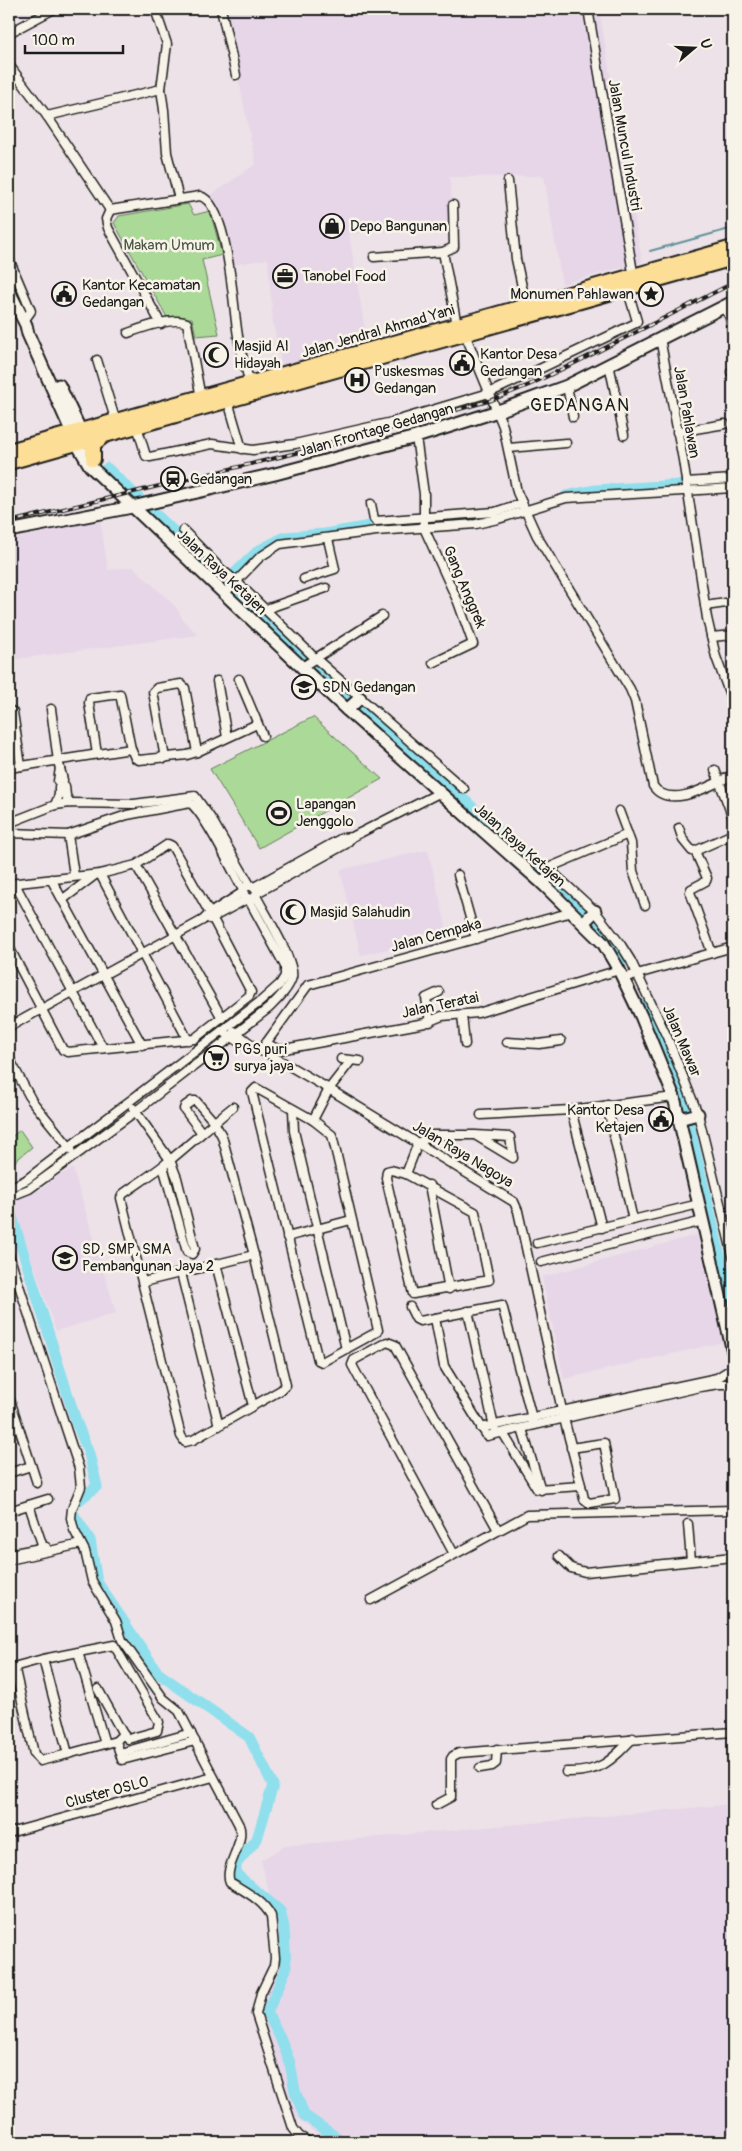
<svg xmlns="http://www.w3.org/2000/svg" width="742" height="2151" font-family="Pangolin,sans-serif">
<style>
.built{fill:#e6d6e8}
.green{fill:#abd998;stroke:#647a5a}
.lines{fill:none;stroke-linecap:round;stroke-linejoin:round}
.stream{stroke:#629199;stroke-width:2}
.river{stroke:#90dfed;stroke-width:11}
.street-casing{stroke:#1c1c1c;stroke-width:11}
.secondary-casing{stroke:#1c1c1c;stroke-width:15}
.highway-casing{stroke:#1c1c1c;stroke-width:18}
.street{stroke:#f7f3e8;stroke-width:8}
.secondary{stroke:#f7f3e8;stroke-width:11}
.highway{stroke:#fdde96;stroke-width:14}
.rail-casing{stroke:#1c1c1c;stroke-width:4}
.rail{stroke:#f7f3e8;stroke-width:2;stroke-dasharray:5.5;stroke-linecap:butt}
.labels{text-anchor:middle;stroke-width:5;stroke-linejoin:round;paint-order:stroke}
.street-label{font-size:15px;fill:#1c1c1c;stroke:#f7f3e8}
.poi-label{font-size:15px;fill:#1c1c1c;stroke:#f7f3e8;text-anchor:start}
.park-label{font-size:15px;fill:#475541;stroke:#f7f3e8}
.quarter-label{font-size:18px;letter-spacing:1px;fill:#1c1c1c;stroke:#f7f3e8}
</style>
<rect width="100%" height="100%" fill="#ede2e8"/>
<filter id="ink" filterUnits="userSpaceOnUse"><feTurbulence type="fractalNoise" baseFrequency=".02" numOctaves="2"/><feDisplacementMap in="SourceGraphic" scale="10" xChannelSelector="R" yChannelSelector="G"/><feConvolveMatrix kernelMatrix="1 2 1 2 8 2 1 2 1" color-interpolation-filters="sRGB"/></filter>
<g filter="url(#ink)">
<g class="built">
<path d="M224,9H599L642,262L562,284L544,176L450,177L453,227L349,234L367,343L282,366L273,323L268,259L231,265L228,236L210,196L256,164Z"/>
<path d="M100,520L108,570L133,567L176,607L183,620L198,635L9,660V540Z"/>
<path d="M428,850L448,935L361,955L340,870Z"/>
<path d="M73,1169L116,1313L56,1331L12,1202L42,1189L59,1175Z"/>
<path d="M697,1235L723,1342L564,1379L542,1277Z"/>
<path d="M733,1804V2142H326L287,2110L254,2015L279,1934L261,1860L285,1846Z"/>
</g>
<g class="green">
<path d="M188,204L194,215L210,211L222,255L202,260L219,334L196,336L192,318L168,319L114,223L119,216Z"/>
<path d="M313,717L382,779L259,848L210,769Z"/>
<path d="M20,1130L32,1147L13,1163L9,1157V1139Z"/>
</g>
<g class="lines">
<path class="stream" d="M650,251L733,228"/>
<g class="river">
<path d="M9,270L24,303"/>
<path d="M107,468L227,582L555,883L611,944L621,964"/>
<path d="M566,496L596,490L697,484"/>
<path d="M232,576L258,551L285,537L325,534L370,526L484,518L505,514"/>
<path d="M641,1005L662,1047L682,1096L733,1310"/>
<path d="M9,1207L76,1421L89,1454L97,1486L78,1501"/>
<path d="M74,1515L90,1540L97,1582L158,1673L249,1737L273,1785L257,1839L236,1864V1874L280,1911L284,1927L286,1969L267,2013L280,2037L290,2063L295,2091L304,2115L343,2142"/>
</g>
<defs>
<g id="street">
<path d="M155,9L167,44L161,89L164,110L167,153L179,199"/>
<path d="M221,9L236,75"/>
<path d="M588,9L634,278"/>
<path d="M9,33L54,9"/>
<path d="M9,65L47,116L110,210"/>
<path d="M47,116L161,89"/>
<path d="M508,181L516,259L526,305"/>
<path d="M110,210L200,196C229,204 233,310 238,336C240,352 246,368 250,384"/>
<path d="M110,210L106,219L108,228L161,324"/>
<path d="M443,252L454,247L453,205"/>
<path d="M374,257L443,252L457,325"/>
<path d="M9,259L31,311L24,321"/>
<path d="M724,306L730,318L733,339"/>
<path d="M128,333C142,328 174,316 187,323L201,398"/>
<path d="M465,334L503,426L517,492L537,536L630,689L635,701L653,786C670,811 713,784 733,775"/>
<path d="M660,338L683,460L707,618L716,657L733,703"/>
<path d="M97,360L116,422"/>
<path d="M609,364L624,435"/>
<path d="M731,372L733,371"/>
<path d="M567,386L573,417"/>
<path d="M228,401L242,449"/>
<path d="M137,426L146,456L150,457L212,444L253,450L295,444L392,422L489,393L636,323L637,321L627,288"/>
<path d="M677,432L725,424"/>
<path d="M416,437L424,494V528L458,602L473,644L433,663"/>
<path d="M509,448L566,443"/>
<path d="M686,482L733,479"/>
<path d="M371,504L374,519L376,521L495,512L522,503"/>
<path d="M183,530L221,569L236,581L315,658L464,789"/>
<path d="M304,579L335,569L328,539"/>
<path d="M224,594L260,557L280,544L376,531L476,524L498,519L566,498L733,488"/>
<path d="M705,606L733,602"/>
<path d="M266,609L326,588"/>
<path d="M711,637L733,635"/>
<path d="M302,667L382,616"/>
<path d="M239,679L263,736"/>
<path d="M217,681L227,737"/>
<path d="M51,709L58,761L63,780"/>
<path d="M9,710L13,712L21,766"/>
<path d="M97,754L89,703L90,698L120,694L131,749L135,758L139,760L187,755L197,752L257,724"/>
<path d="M165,758L153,692L157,688L181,684L185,688L197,752"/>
<path d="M9,768L131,749"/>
<path d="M715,770L733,818"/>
<path d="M58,781L60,768"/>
<path d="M65,786L66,796L70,803"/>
<path d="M55,805L59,795V787"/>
<path d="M619,811L631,843L633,871L645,905"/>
<path d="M9,823L55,805L70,803L134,804L195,796L212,820L250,885"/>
<path d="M679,828L683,840L692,851H695L707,878L706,881L691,889L690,892L712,953"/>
<path d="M9,833L68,835L127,815L190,803C204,812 233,872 243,890L245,897L252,899L256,896L257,891L252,886H247L243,890"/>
<path d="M628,834L548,868L595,911L621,945L631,961L667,1037L698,1114L733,1256"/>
<path d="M68,835L74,875"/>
<path d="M695,851L733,834"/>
<path d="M136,865L222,1018"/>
<path d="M100,874L188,1040"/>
<path d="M458,875L476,939"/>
<path d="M51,879L142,1045"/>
<path d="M9,884L100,874L136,865L168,844L172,846L213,919L251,992L249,996L194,1039L68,1052L63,1050L9,947"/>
<path d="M15,884L103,1048"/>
<path d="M254,887L342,838L352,837L439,793"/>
<path d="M257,893L346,844L352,837"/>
<path d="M62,900L95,875"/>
<path d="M210,919L247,899"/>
<path d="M623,978L733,947"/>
<path d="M308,985L572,912"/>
<path d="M462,1015L465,1044"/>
<path d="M430,1022L426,998L439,992"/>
<path d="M9,1027L203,920L210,913L243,892"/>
<path d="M222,1031L244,1045L267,1053L329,1089L514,1202L518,1211C532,1277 547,1344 562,1410C569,1440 578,1469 584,1499L589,1503L615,1499L604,1443L571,1448"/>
<path d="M234,1031L255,1047"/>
<path d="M507,1042L539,1044L561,1041"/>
<path d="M266,1043L279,1050L425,1023L442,1016L478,1013L619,970"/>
<path d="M264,1046L308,985"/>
<path d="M9,1058L32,1101L71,1149"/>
<path d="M341,1059L360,1061"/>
<path d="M256,1088L313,1120L332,1135L378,1330L377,1332L322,1362L318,1360L252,1092Z"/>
<path d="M607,1105L633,1220"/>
<path d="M133,1108L170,1160L177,1178L195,1249L192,1254L187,1252L163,1166"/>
<path d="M293,1110L294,1131L346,1349"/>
<path d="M571,1110L602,1228"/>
<path d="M481,1115L571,1110L674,1097"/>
<path d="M313,1120L329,1089L350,1062"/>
<path d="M202,1133L184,1109L185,1106L192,1101H196L214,1122L222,1136L254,1255L286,1385L281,1390L193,1440L185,1442L181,1436L121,1198L123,1194C137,1184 151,1175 164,1165C188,1146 209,1126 233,1107"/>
<path d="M391,1170L406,1174L475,1212L489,1280L413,1294L386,1178L387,1171Z"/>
<path d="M406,1174L418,1143L432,1135H475L513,1158L510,1137L475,1135"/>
<path d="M429,1185L449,1289"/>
<path d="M9,1188L26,1180L261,1001L280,984L285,976V966L249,900"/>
<path d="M9,1197L29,1189L47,1176L136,1111L269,1008C277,1000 289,989 292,977C296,963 264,911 256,896"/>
<path d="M287,1237L351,1220"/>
<path d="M537,1243L699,1204"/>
<path d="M9,1255L79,1468L81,1487L72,1509L71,1518L74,1530L85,1551L92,1581L116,1621L122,1640L163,1698L179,1711L239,1825C246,1844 223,1866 230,1882C244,1891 263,1900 271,1916L275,1958L274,1966L261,1993L256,2014L293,2128L299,2136L309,2142"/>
<path d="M541,1262L703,1221"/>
<path d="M216,1264L253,1406"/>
<path d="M181,1273L219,1426"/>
<path d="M143,1282L254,1255"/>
<path d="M410,1307L416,1319L420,1321L502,1305L533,1422"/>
<path d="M468,1311L495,1431"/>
<path d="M435,1318L444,1366L487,1436L700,1387L719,1384H733"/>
<path d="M9,1397L37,1483"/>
<path d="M481,1428L717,1378L733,1368"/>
<path d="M522,1429L541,1490"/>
<path d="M503,1433L537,1489L581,1486"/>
<path d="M9,1473L31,1466"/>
<path d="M29,1505L43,1547"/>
<path d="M9,1511L48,1499"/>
<path d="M688,1524L691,1561"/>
<path d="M9,1554L46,1547"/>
<path d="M454,1554L352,1365L354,1360L387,1342L395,1345L498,1530"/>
<path d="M559,1556L571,1568L585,1572L733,1557"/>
<path d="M9,1560L81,1544"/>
<path d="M371,1600L527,1515L733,1510"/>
<path d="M78,1652L105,1744"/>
<path d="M43,1659L17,1666L15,1670L34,1754L40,1761L68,1754"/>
<path d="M98,1689L123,1734L116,1741L122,1760L195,1741"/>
<path d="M116,1741L68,1754L43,1659L114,1645L159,1722L157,1731L128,1739L123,1734"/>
<path d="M120,1753L191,1733"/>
<path d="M480,1768L492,1766L496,1763L497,1749"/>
<path d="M566,1772C600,1773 611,1761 633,1738"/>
<path d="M436,1805L451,1797V1759L453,1756L459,1753L733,1732"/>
<path d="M9,1833L213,1777"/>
</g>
<g id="secondary">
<path d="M9,291L26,325L28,334L77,444L90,466L347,710L543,884L603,943L619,970L641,1016L674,1097L733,1352"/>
<path d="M59,385L84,438"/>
<path d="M9,531L132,507L275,474L416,437L498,411L567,386L733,302"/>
<path d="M347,710L360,698"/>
<path d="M543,884L552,871"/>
<path d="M583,923L595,911"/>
<path d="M679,1119L698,1114"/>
</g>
<g id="highway">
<path d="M9,451L733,248"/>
<path d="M93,459V444L102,437"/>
<path d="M9,462L733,258"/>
</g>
</defs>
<use href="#street" class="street-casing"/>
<use href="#secondary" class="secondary-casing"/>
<use href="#highway" class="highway-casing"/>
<use href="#street" class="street"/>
<use href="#secondary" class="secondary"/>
<use href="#highway" class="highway"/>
<defs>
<path id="rail" d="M9,522L334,444L492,400L529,385L581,360L733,283"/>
</defs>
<use href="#rail" class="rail-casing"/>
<use href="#rail" class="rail"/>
</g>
</g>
<defs>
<symbol id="shop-ring" viewBox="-11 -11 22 22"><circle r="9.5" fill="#f7f3e8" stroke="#1c1c1c" stroke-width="1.5"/><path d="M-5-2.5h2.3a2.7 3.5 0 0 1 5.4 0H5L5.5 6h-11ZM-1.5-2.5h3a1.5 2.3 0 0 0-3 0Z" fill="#1c1c1c"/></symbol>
<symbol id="office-ring" viewBox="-11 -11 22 22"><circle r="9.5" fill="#f7f3e8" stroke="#1c1c1c" stroke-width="1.5"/><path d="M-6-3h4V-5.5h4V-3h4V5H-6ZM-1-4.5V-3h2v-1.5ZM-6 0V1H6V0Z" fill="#1c1c1c"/></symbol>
<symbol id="civic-ring" viewBox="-11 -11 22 22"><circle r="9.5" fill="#f7f3e8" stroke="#1c1c1c" stroke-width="1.5"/><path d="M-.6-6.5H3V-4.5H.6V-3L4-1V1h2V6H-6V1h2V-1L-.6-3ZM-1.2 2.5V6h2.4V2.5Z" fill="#1c1c1c"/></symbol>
<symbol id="sight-ring" viewBox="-11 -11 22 22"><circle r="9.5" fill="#f7f3e8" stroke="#1c1c1c" stroke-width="1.5"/><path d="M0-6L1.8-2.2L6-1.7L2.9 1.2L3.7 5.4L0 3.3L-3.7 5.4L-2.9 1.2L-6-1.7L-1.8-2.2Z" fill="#1c1c1c"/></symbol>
<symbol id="mosque-ring" viewBox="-11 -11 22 22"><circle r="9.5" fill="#f7f3e8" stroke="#1c1c1c" stroke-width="1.5"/><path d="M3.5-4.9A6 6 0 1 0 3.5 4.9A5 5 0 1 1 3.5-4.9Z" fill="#1c1c1c"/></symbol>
<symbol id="hospital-ring" viewBox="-11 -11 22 22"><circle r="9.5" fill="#f7f3e8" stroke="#1c1c1c" stroke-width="1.5"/><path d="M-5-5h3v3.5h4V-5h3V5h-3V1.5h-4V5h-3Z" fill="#1c1c1c"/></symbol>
<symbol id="station-ring" viewBox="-11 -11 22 22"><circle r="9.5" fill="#f7f3e8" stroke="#1c1c1c" stroke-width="1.5"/><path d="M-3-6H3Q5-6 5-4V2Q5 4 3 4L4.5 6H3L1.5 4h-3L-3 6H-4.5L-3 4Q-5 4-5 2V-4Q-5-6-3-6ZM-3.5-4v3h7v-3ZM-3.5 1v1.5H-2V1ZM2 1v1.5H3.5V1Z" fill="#1c1c1c"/></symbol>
<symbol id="school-ring" viewBox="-11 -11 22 22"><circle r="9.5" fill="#f7f3e8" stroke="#1c1c1c" stroke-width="1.5"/><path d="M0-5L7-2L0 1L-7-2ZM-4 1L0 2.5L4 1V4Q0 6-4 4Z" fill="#1c1c1c"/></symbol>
<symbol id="stadium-ring" viewBox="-11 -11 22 22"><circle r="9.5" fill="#f7f3e8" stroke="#1c1c1c" stroke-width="1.5"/><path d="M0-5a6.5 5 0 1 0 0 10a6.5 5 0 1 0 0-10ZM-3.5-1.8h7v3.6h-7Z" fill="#1c1c1c"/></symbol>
<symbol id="supermarket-ring" viewBox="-11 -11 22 22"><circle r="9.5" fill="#f7f3e8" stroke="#1c1c1c" stroke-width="1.5"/><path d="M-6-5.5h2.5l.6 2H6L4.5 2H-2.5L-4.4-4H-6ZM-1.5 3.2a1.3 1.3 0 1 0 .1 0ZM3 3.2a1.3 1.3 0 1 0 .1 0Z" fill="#1c1c1c"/></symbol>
</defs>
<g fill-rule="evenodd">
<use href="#shop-ring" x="318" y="212" width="28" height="28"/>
<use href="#office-ring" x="271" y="262" width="28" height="28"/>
<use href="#civic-ring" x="50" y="280" width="28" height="28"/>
<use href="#sight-ring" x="637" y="280" width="28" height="28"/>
<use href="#mosque-ring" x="202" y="341" width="28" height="28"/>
<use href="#civic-ring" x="448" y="349" width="28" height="28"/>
<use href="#hospital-ring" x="343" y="366" width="28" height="28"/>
<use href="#station-ring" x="159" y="465" width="28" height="28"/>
<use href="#school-ring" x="290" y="673" width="28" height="28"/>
<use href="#stadium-ring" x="265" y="799" width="28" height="28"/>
<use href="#mosque-ring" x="279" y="898" width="28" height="28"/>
<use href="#supermarket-ring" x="202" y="1044" width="28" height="28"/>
<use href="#civic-ring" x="647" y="1105" width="28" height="28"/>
<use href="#school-ring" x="51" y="1244" width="28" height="28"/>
</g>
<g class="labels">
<g class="street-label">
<text transform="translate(625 145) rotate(80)" y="5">Jalan Muncul Industri</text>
<text transform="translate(378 331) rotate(-16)" y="5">Jalan Jendral Ahmad Yani</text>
<text transform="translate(687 412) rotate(80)" y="5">Jalan Pahlawan</text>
<text transform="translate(376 430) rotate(-16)" y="5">Jalan Frontage Gedangan</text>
<text transform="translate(222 572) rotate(43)" y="5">Jalan Raya Ketajen</text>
<text transform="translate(465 587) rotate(67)" y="5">Gang Anggrek</text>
<text transform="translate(520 845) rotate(42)" y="5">Jalan Raya Ketajen</text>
<text transform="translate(436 935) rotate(-15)" y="5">Jalan Cempaka</text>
<text transform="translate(440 1005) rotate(-12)" y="5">Jalan Teratai</text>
<text transform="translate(682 1041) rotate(67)" y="5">Jalan Mawar</text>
<text transform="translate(463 1154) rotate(31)" y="5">Jalan Raya Nagoya</text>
<text transform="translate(107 1792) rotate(-15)" y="5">Cluster OSLO</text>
</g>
<g class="poi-label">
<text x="350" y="231">Depo Bangunan</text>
<text x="302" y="281">Tanobel Food</text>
<text x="82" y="290">Kantor Kecamatan<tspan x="82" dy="17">Gedangan</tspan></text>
<text x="634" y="299" text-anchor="end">Monumen Pahlawan</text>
<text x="234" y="351">Masjid Al<tspan x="234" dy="17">Hidayah</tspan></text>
<text x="480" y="359">Kantor Desa<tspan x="480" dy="17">Gedangan</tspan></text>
<text x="374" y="376">Puskesmas<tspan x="374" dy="17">Gedangan</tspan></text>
<text x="190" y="484">Gedangan</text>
<text x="322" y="692">SDN Gedangan</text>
<text x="296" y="809">Lapangan<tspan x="296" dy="17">Jenggolo</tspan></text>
<text x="310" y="917">Masjid Salahudin</text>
<text x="234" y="1054">PGS puri<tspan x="234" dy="17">surya jaya</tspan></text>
<text x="644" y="1115" text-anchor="end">Kantor Desa<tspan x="644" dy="17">Ketajen</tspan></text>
<text x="82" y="1254">SD, SMP, SMA<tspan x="82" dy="17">Pembangunan Jaya 2</tspan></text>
</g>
<g class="park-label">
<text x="169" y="250">Makam Umum</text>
</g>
<g class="quarter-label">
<text x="580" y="411">GEDANGAN</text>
</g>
</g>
<rect width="742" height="2151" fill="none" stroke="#f7f3e8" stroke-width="30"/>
<rect x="15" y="15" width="712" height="2121" fill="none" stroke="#1c1c1c" stroke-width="2" filter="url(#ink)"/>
<g transform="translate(694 48) rotate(71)" stroke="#f7f3e8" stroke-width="4" paint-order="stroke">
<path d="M0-4L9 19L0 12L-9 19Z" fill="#1c1c1c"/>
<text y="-8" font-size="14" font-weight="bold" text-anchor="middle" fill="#1c1c1c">U</text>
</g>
<path d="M25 45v8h98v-8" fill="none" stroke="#1c1c1c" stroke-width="2.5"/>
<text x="32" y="45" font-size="15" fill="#1c1c1c" stroke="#f7f3e8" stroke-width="4" paint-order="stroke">100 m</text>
</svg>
